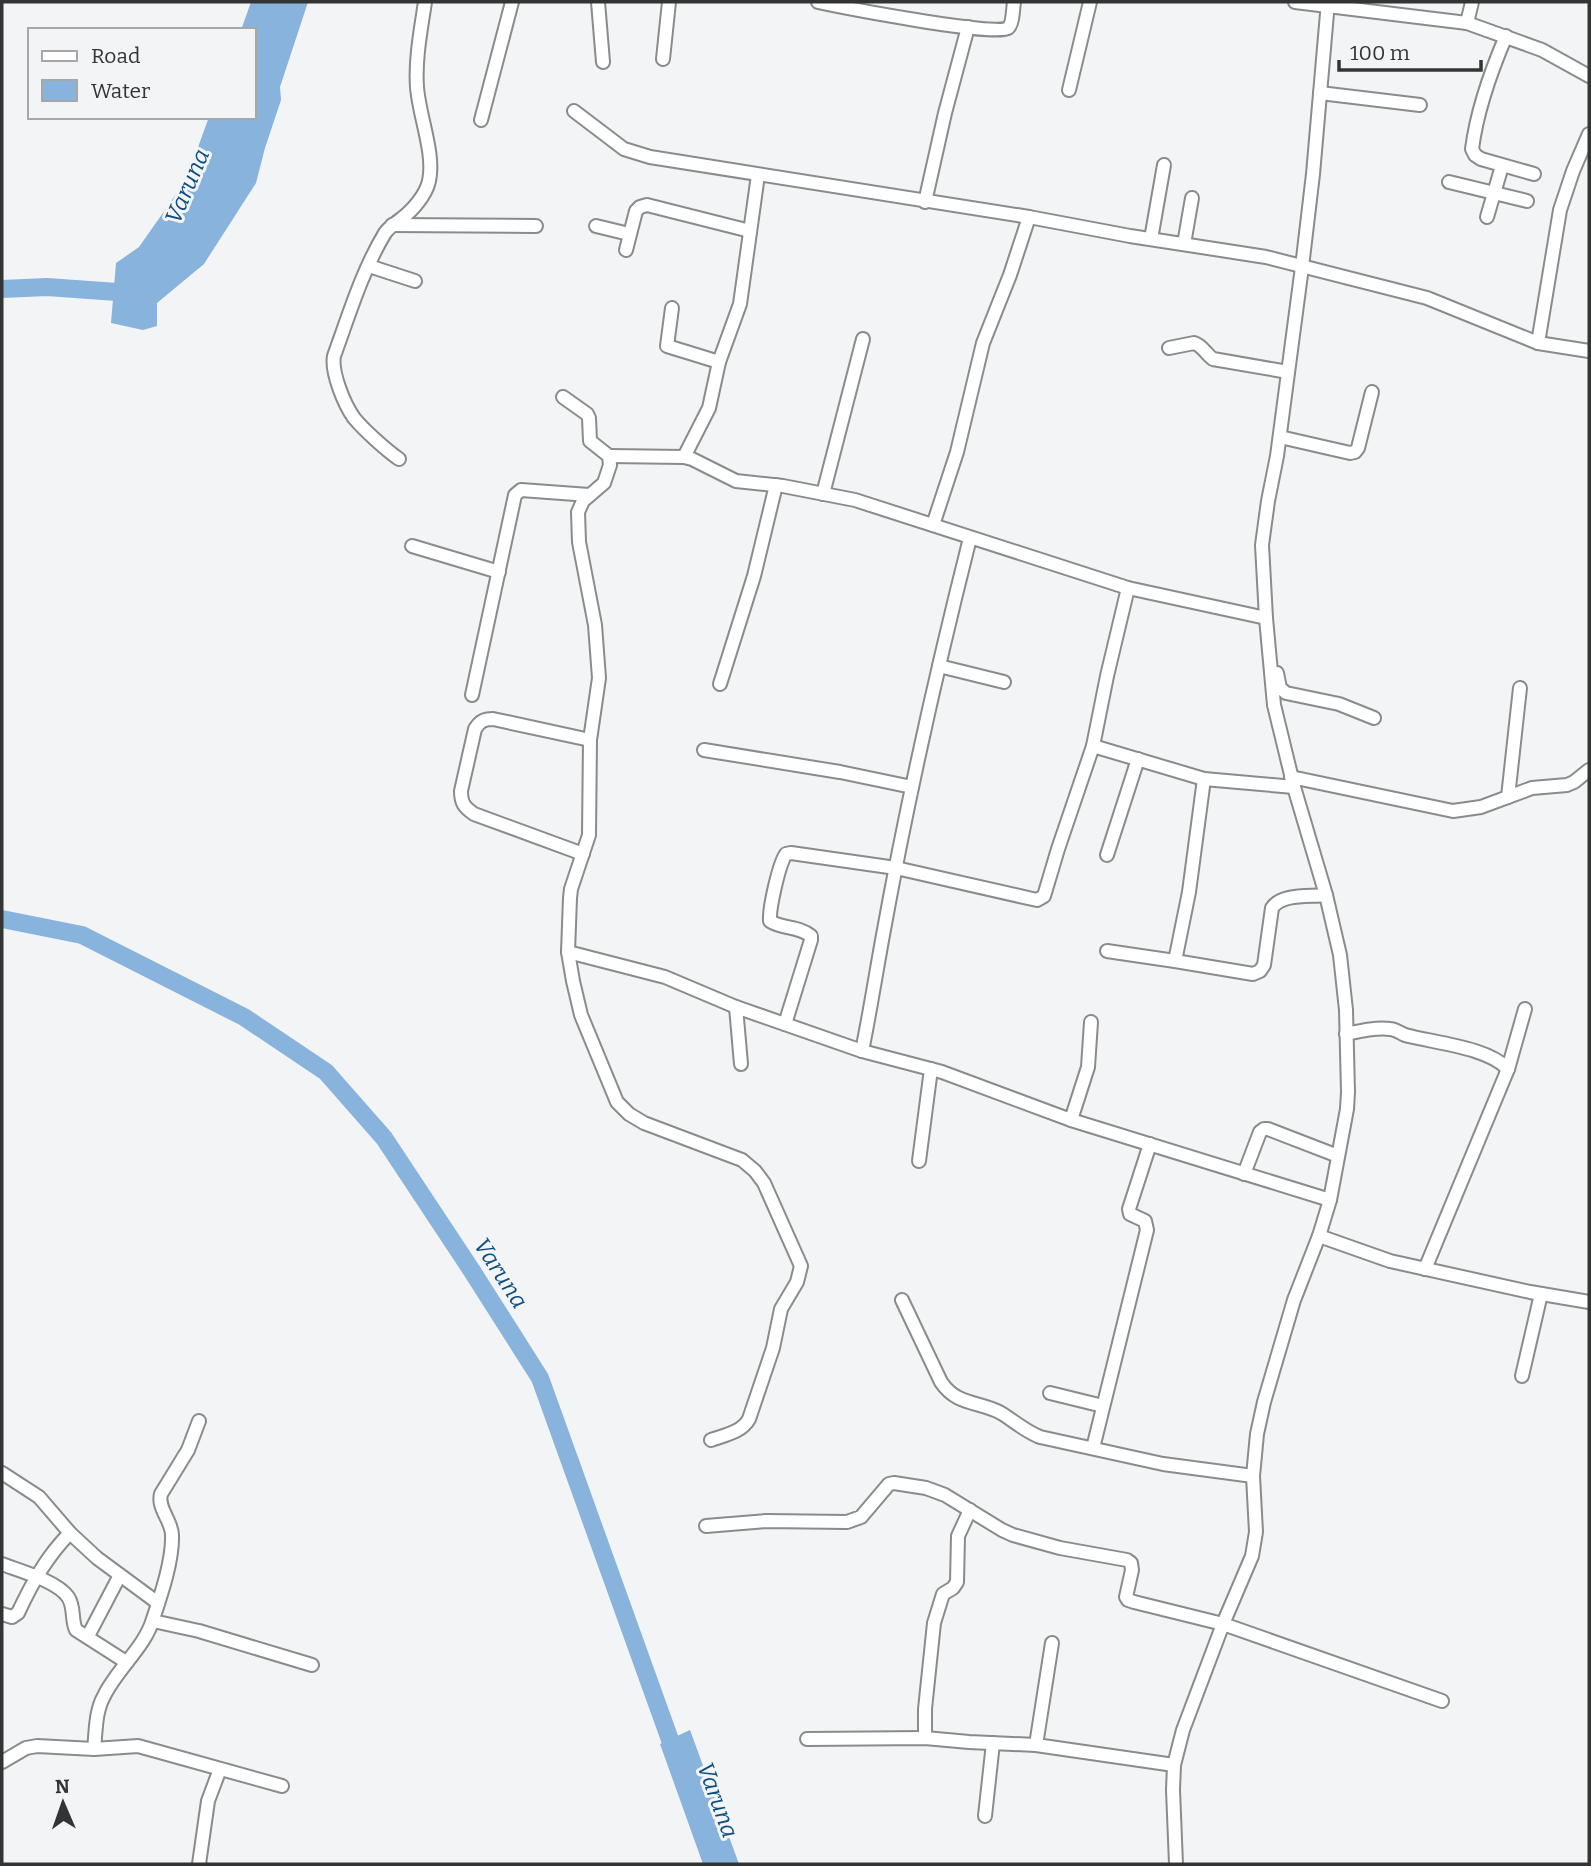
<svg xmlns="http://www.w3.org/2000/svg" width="1591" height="1866" font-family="Bitter,serif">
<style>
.water{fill:#88b3dc}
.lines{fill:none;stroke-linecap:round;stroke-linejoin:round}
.river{stroke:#88b3dc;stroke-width:18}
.minor-casing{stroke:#898b8c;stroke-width:16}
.minor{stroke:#fff;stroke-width:12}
.labels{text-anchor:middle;stroke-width:6;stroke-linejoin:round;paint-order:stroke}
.water-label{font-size:23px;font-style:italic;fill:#0b4e80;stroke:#f3f4f6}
</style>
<rect width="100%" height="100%" fill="#f3f4f6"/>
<g class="water">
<path d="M251,2H308L280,87L281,100L265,148L256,183L204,264L157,303V326L143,330L111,323L116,263L139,247L186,180L209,117H254V30H241Z"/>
<path d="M690,1730L739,1864H703L660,1744Z"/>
</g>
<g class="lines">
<g class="river">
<path d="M2,289L47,287L117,292L132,282"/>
<path d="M2,919L82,935L244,1017L326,1072L384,1138L472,1271L540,1378L678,1762"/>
</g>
<defs>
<g id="minor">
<path d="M598,2L603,62"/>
<path d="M818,2C841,7 996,37 1008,28C1013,24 1013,8 1014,2"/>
<path d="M1295,2L1467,23L1542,50L1589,76"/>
<path d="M1467,23L1472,2"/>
<path d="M1506,36C1491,71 1477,110 1472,149L1475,155L1481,159L1534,174"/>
<path d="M663,59L669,2"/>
<path d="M1069,90L1090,2"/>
<path d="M1320,93L1420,105"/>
<path d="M574,111L624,149L650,157L1029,217L1130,236L1266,257L1427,298L1538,343L1589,351"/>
<path d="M481,120L512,2"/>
<path d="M1449,182L1527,201"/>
<path d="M925,202L945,113L968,27"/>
<path d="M1487,217L1502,166"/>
<path d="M392,225L536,226"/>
<path d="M596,226L629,234"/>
<path d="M1151,239L1164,165"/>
<path d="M1184,244L1192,198"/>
<path d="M626,250L636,211L640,207L647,205L750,231"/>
<path d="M369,266L415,281"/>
<path d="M672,308L667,346L719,362"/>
<path d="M1538,343L1560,210L1573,171L1589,134"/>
<path d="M1169,348L1194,343C1202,345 1206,354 1213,359L1288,372"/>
<path d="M563,397L587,414L589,418L590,441L609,456L610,465L604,483L583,501L578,512L579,542L595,625L599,678L590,740L589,835L571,889L570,898L568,952L573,981L581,1015L617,1102L629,1114L644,1123L742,1160L755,1171L764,1183L801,1266L797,1282L781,1309L773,1348L749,1419C742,1432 725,1435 711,1440"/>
<path d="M1280,437L1350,453L1355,452L1358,448L1372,392"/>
<path d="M609,456L684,457L692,459L736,481L783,486L855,500L1128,588L1266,618"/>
<path d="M684,457L709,408L719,362L740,304L758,175"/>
<path d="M399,459C386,450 364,430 354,418C344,404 331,372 334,356C349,315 362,271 385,233C390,226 395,224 401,219C412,211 426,195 429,181C435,153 419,116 417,87C415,59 421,29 425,2"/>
<path d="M823,494L863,339"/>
<path d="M933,525L957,452L983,343L1010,275L1029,217"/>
<path d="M412,546L499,572"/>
<path d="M939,666L1004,682"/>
<path d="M1277,673L1280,688L1286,693L1339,704L1374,718"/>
<path d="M720,684L754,576L776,485"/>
<path d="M472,695L515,495L521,490L589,495"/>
<path d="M1093,746L1204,779L1294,787"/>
<path d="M704,750L840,772L912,787"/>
<path d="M1291,777L1453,811L1481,807L1532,788L1567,785L1574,782L1589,770"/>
<path d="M1508,797L1520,688"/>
<path d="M583,854L474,814C464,807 461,803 461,791L475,729C480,721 484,719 493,719L590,740"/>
<path d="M1107,855L1138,759"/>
<path d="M1107,951L1175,961L1253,974L1260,971L1264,965L1272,908C1282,893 1309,897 1326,895"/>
<path d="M568,952L665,977L736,1007L862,1051L942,1072L1071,1120L1330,1200"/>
<path d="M1175,961L1189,892L1204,779"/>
<path d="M736,1007L741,1064"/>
<path d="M785,1024L811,940V936C799,926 782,929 770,921C769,908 779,864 786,854L791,853L896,868L1037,900L1044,896L1058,849L1093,746L1107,676L1128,588"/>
<path d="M1346,1034C1360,1031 1376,1027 1390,1029C1395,1029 1400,1033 1405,1035C1435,1043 1487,1047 1508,1069"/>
<path d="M862,1051C870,1012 876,973 883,935C907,802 937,669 970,538"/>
<path d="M1071,1120L1088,1067L1091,1022"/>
<path d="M919,1161L931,1069"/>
<path d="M1244,1174L1260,1132L1264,1129H1268L1338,1156"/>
<path d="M1319,1236L1390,1261L1530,1292L1589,1302"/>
<path d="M1425,1269L1508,1069L1525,1009"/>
<path d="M902,1300L941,1382C957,1406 979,1401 1001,1413C1014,1421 1025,1431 1040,1437L1163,1464L1253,1476"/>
<path d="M1522,1376L1541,1294"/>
<path d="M1050,1393L1103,1406"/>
<path d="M1093,1448L1147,1230L1145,1221L1130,1214L1129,1209L1150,1144"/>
<path d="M2,1473L39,1497L70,1533L97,1558L158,1603"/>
<path d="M706,1526L766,1521L847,1522L861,1517L889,1484L894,1483L926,1488L945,1495L1002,1530L1013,1535L1060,1548L1127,1560L1131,1563L1132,1570L1126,1597L1128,1600L1134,1602L1223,1624L1442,1701"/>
<path d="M2,1564C20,1571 57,1581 68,1597C75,1607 71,1620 76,1630L126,1662"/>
<path d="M2,1614L12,1617L18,1613C32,1583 47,1556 70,1533"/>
<path d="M153,1621L199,1631L312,1665"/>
<path d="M88,1636L119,1577"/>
<path d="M925,1738V1709L934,1623L943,1594L953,1588L957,1582L958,1536L970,1510"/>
<path d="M807,1739L925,1738L969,1742L1036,1745L1174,1765"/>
<path d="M1036,1745L1052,1643"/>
<path d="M94,1749C96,1732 95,1712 104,1696C117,1669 145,1647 153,1619C161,1595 173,1560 172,1535C172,1521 157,1508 161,1494L188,1450L199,1421"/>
<path d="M2,1762L26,1748L37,1746L94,1749L138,1746L282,1786"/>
<path d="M985,1816L993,1743"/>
<path d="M199,1864L208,1801L220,1769"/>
<path d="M1176,1864L1173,1790L1174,1765L1183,1730L1223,1624L1252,1556L1256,1532L1253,1476L1257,1434L1264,1402L1294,1300L1319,1236L1330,1200L1347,1109L1348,1092L1346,1010L1340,955L1326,895L1294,787L1274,705L1266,618L1262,545L1268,501L1277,456L1302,267L1313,174L1328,2"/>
</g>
</defs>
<use href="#minor" class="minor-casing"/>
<use href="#minor" class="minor"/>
</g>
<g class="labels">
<g class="water-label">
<text transform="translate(187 186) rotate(-67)" y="8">Varuna</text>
<text transform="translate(501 1273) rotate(57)" y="8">Varuna</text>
<text transform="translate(718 1800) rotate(70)" y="8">Varuna</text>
</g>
</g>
<rect width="1591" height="1866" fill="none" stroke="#333434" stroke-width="7"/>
<rect x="28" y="28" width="228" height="91" fill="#f3f4f6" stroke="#a6a7a8" stroke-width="2"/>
<rect x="42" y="51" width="35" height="10" fill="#ffffff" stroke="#a6a7a8" stroke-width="2"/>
<text x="91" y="63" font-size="21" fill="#333434">Road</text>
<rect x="42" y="80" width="35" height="21" fill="#88b3dc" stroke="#a6a7a8" stroke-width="2"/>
<text x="91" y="98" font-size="21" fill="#333434">Water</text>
<g transform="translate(63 1803) rotate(358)" stroke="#f3f4f6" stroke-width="5" paint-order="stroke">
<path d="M0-5L12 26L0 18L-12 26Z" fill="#333434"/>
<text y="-10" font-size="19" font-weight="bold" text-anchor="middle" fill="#333434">N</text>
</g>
<path d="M1339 60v10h142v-10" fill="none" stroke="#333434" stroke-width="3.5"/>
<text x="1350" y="60" font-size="21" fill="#333434" stroke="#f3f4f6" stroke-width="5" paint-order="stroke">100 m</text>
</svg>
